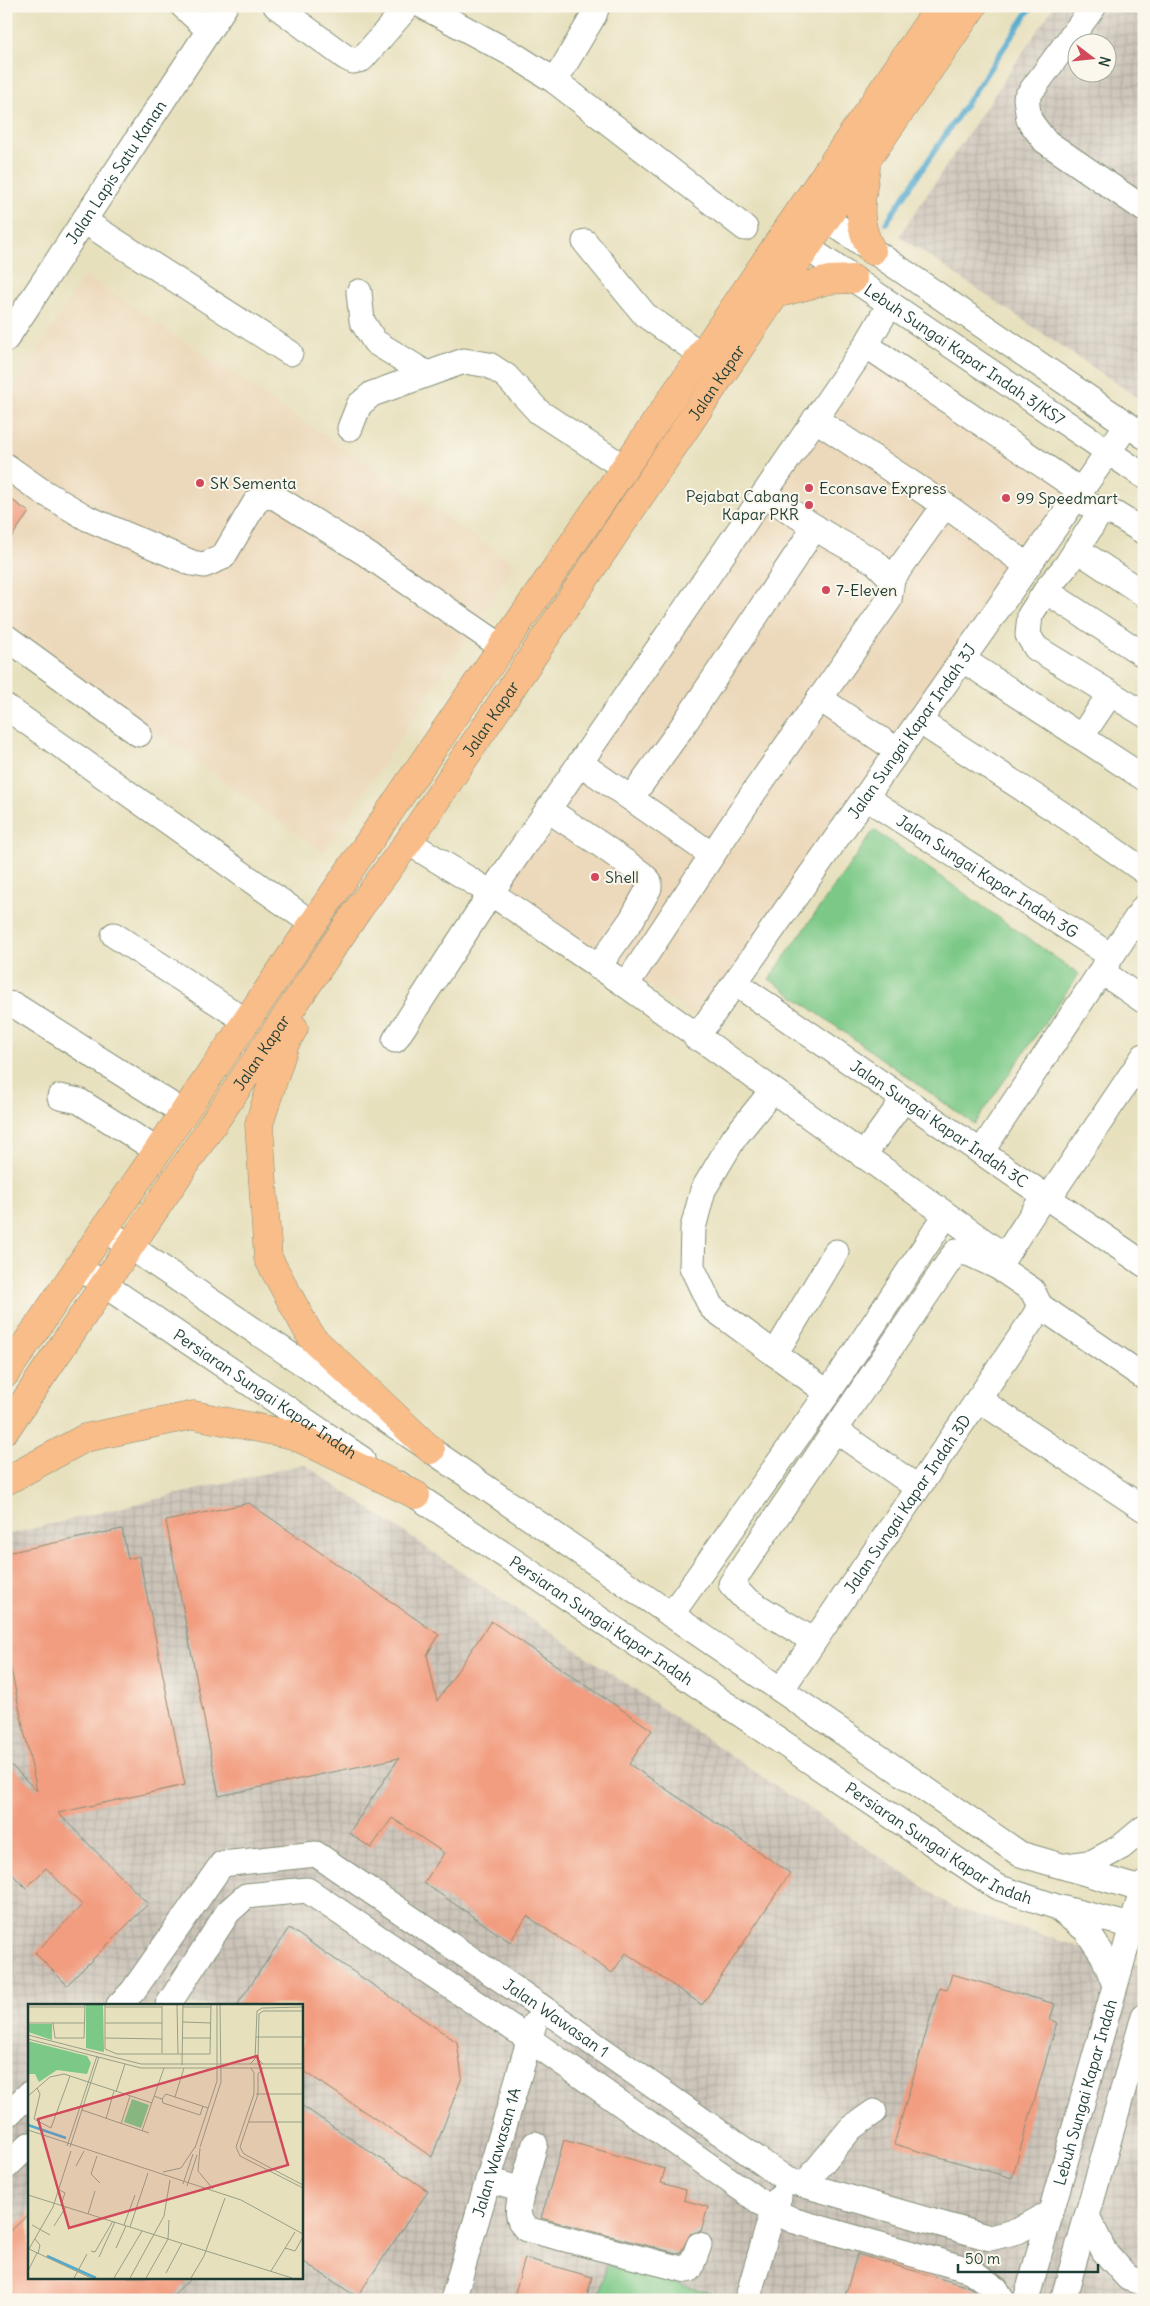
<svg xmlns="http://www.w3.org/2000/svg" width="1150" height="2306" font-family="Delius,sans-serif">
<style>
.built{fill:#ecd8ba}
.industrial{fill:url(#industrial-grid);fill-rule:evenodd}
.green{fill:#7cc987;stroke:#4e835e}
.lines{fill:none;stroke-linecap:round;stroke-linejoin:round}
.stream{stroke:#51a9ce;stroke-width:5.5}
.building{fill:#f29d80}
.minor-casing{stroke:#838e78;stroke-width:27}
.highway-casing{stroke:#838e78;stroke-width:29}
.minor{stroke:#fff;stroke-width:25}
.highway{stroke:#f8bd89;stroke-width:28}
.poi-dot{fill:#d1495b;stroke:#fbf7ec;stroke-width:2}
.labels{text-anchor:middle;stroke-width:4;stroke-linejoin:round;paint-order:stroke}
.street-label{font-size:16px;fill:#1f3d34;stroke:#fbf7ec}
.poi-label{font-size:16px;fill:#1f3d34;stroke:#fbf7ec;text-anchor:start}
.inset-river{fill:none;stroke:#51a9ce;stroke-width:2.5}
.inset-road{fill:none;stroke:#979f86;stroke-width:1}
.view{fill:#d1495b;fill-opacity:0.15;stroke:#d1495b;stroke-width:2.5}
.inset-edge{fill:none;stroke:#1f3d34;stroke-width:2.5}
</style>
<defs>
<pattern id="industrial-grid" width="8" height="8" patternUnits="userSpaceOnUse" patternTransform="scale(1.25)"><rect width="8" height="8" fill="#cbc3b8"/><path d="M0 4h8M4 0v8" fill="none" stroke="#aea89f"/></pattern>
</defs>
<rect width="100%" height="100%" fill="#fbf7ec"/>
<filter id="ink" filterUnits="userSpaceOnUse"><feTurbulence type="fractalNoise" baseFrequency=".02" numOctaves="2"/><feDisplacementMap in="SourceGraphic" scale="10" xChannelSelector="R" yChannelSelector="G"/><feConvolveMatrix kernelMatrix="1 2 1 2 8 2 1 2 1" color-interpolation-filters="sRGB"/></filter>
<filter id="wash" filterUnits="userSpaceOnUse"><feTurbulence type="fractalNoise" baseFrequency=".0096" numOctaves="4" result="noise"/><feDisplacementMap in="SourceGraphic" scale="20" xChannelSelector="R" yChannelSelector="G"/><feGaussianBlur stdDeviation="1.12" result="paint"/><feColorMatrix in="noise" values="0 0 0 0 0 0 0 0 0 0 0 0 0 0 0 0 0 1.4 0 .05"/><feComposite in="paint" operator="in"/></filter>
<g filter="url(#wash)">
<rect width="100%" height="100%" fill="#e7e0bd"/>
<g class="built">
<path d="M85,275L515,564L324,853L6,625V401Z"/>
<path d="M869,351L1073,490L698,1018L502,886Z"/>
</g>
<g class="industrial">
<path d="M1054,6H1144V402L899,236ZM1078,42H1108V72H1078Z"/>
<path d="M304,1464L953,1907L1144,1967V2300H6V1535ZM29,2005H301V2277H29Z"/>
</g>
<g class="green">
<path d="M874,830L1079,974L974,1124L769,979Z"/>
<path d="M607,2265L713,2294L712,2300H597Z"/>
</g>
<g class="lines">
<path class="stream" d="M886,223L1032,6"/>
</g>
<g id="blocks">
<g class="building">
<path d="M6,496L29,512L6,545Z"/>
<path d="M249,1503L439,1635L427,1655L437,1701L491,1621L652,1730L629,1764L790,1873L702,2005L626,1953L612,1973L527,1916L510,1942L424,1883L444,1853L392,1818L371,1848L349,1833L399,1758L219,1796L166,1521Z"/>
<path d="M122,1529L128,1559L139,1556L185,1785L58,1813L148,1904L67,1985L35,1953L82,1905L46,1868L26,1888L6,1868V1760L37,1791L6,1646V1553Z"/>
<path d="M289,1928L457,2042L462,2077L432,2157L301,2069V2005H237Z"/>
<path d="M952,1974L1055,2004L1050,2020L1057,2022L1012,2178L894,2144L939,1988L947,1990Z"/>
<path d="M301,2105L428,2191L357,2297L301,2260Z"/>
<path d="M564,2140L665,2169L661,2183L686,2190L684,2200L708,2207L701,2231L690,2234L680,2254L541,2218Z"/>
<path d="M29,2214V2277H192L168,2300H6V2235Z"/>
<path d="M857,2254L969,2287L985,2300H844Z"/>
<path d="M525,2258L592,2277L586,2300H513Z"/>
</g>
</g>
</g>
<g filter="url(#ink)">
<use href="#blocks" fill-opacity="0" stroke="#838e78" stroke-width="1"/>
<g class="lines">
<defs>
<g id="minor">
<path d="M183,6L209,30"/>
<path d="M276,6L345,57L353,61L362,59L408,6"/>
<path d="M423,6L514,55L555,81L745,228"/>
<path d="M1094,6L1026,98L1029,120L1045,141L1144,209"/>
<path d="M555,81L594,15L597,6"/>
<path d="M809,207L1144,436"/>
<path d="M84,221L290,353"/>
<path id="s1" d="M790,236L1144,476"/>
<path d="M585,242L645,315L702,355"/>
<path d="M359,292L362,321L375,342L427,374"/>
<path id="s2" d="M6,339L225,6"/>
<path d="M866,345L1081,491"/>
<path d="M815,419L956,513L1028,566"/>
<path d="M350,428L359,405L372,394L464,361L489,365L506,376L539,412L625,468"/>
<path d="M6,466L40,490L87,518L192,563L204,565L223,557L255,503L263,496L275,497L365,553L502,647"/>
<path d="M1086,503L1101,511L1115,514L1144,532"/>
<path d="M1101,511L1066,566L1049,586L1030,615L1028,635L1036,648L1144,714"/>
<path d="M1076,549L1144,594"/>
<path d="M892,579L945,505"/>
<path d="M1046,591L1144,655"/>
<path d="M6,637L139,734"/>
<path d="M962,659L1144,778"/>
<path d="M819,698L898,751"/>
<path d="M6,707L313,924"/>
<path d="M919,721L1071,820L1144,871"/>
<path d="M1081,737L1110,694"/>
<path d="M580,763L712,855"/>
<path id="s3" d="M865,797L1111,956"/>
<path d="M631,798L680,730L815,527"/>
<path d="M548,810L597,842L642,874L649,881V888L632,919L598,967"/>
<path d="M408,842L491,893L626,985L754,792L889,600L892,579L875,562L827,535L764,494"/>
<path d="M114,935L246,1021"/>
<path d="M1101,971L1144,1001"/>
<path id="s4" d="M735,983L1144,1264"/>
<path d="M626,985L1004,1256"/>
<path d="M6,1004L14,1005L184,1113"/>
<path id="s5" d="M696,1038L1127,425"/>
<path d="M395,1040L491,893L866,345L890,304"/>
<path d="M772,1091L734,1138L703,1190L693,1228L692,1267L711,1307L828,1393"/>
<path d="M60,1097L79,1101L158,1151"/>
<path d="M981,1152L1144,907"/>
<path d="M863,1156L904,1099"/>
<path d="M1048,1199L1144,1056"/>
<path d="M104,1229L431,1450L1020,1854L1144,1890"/>
<path id="s6" d="M78,1267L362,1459"/>
<path d="M1040,1306L1144,1377"/>
<path d="M775,1354L836,1252"/>
<path d="M978,1399L1144,1509"/>
<path d="M835,1430L917,1487"/>
<path id="s7" d="M399,1484L997,1887L1057,1907L1144,1929"/>
<path d="M671,1615L828,1393L946,1215"/>
<path d="M814,1641L744,1598L731,1584L952,1257L957,1251L970,1254L998,1267"/>
<path id="s8" d="M781,1690L1034,1317L1040,1306L1032,1290L998,1267L1044,1196"/>
<path d="M1065,1866L1093,1862L1121,1847L1144,1828"/>
<path d="M1063,1912L1086,1930L1103,1955L1115,1985"/>
<path id="s9" d="M119,2005L133,1991L222,1864L316,1854L540,2006L787,2180L990,2238L1018,2231L1050,2213"/>
<path d="M168,2005L228,1912L246,1896L307,1890L529,2039L773,2211L795,2221L970,2270L996,2289L1002,2300"/>
<path d="M6,2116L29,2094"/>
<path d="M6,2167L29,2145"/>
<path d="M488,2180L522,2190C519,2205 514,2217 526,2229L686,2270L690,2269L699,2245"/>
<path d="M804,2185L851,2128L874,2112"/>
<path d="M522,2190L535,2144"/>
<path d="M1087,2216L1104,2251L1128,2278L1144,2283"/>
<path id="s10" d="M453,2300L534,2024"/>
<path d="M747,2300L773,2211L779,2197"/>
<path id="s11" d="M1026,2300L1144,1884"/>
<path d="M1063,2300L1144,2016"/>
</g>
<g id="highway">
<path d="M866,168C861,200 855,221 872,251"/>
<path d="M776,294L829,280L853,279"/>
<path d="M294,1028L285,1044L259,1124L268,1258L311,1337L431,1450"/>
<path d="M6,1373L940,6"/>
<path id="s12" d="M6,1429L358,910L408,842L826,219L973,6"/>
<path d="M6,1481L85,1438L194,1415L293,1435L416,1495"/>
</g>
</defs>
<use href="#minor" class="minor-casing"/>
<use href="#highway" class="highway-casing"/>
<use href="#minor" class="minor"/>
<use href="#highway" class="highway"/>
</g>
</g>
<g class="poi-dot">
<circle cx="200" cy="483" r="5"/>
<circle cx="809" cy="488" r="5"/>
<circle cx="1006" cy="498" r="5"/>
<circle cx="809" cy="505" r="5"/>
<circle cx="826" cy="590" r="5"/>
<circle cx="595" cy="877" r="5"/>
</g>
<g class="labels">
<g class="street-label">
<text dy="6" stroke="none"><textPath href="#s2" startOffset="200">Jalan Lapis Satu Kanan</textPath></text>
<text dy="6" stroke="none"><textPath href="#s1" startOffset="211">Lebuh Sungai Kapar Indah 3/KS7</textPath></text>
<text dy="6" stroke="none"><textPath href="#s12" startOffset="1265">Jalan Kapar</textPath></text>
<text dy="6" stroke="none"><textPath href="#s12" startOffset="860">Jalan Kapar</textPath></text>
<text dy="6" stroke="none"><textPath href="#s5" startOffset="375">Jalan Sungai Kapar Indah 3J</textPath></text>
<text dy="6" stroke="none"><textPath href="#s3" startOffset="146">Jalan Sungai Kapar Indah 3G</textPath></text>
<text dy="6" stroke="none"><textPath href="#s12" startOffset="455">Jalan Kapar</textPath></text>
<text dy="6" stroke="none"><textPath href="#s4" startOffset="248">Jalan Sungai Kapar Indah 3C</textPath></text>
<text dy="6" stroke="none"><textPath href="#s6" startOffset="226">Persiaran Sungai Kapar Indah</textPath></text>
<text dy="6" stroke="none"><textPath href="#s8" startOffset="225">Jalan Sungai Kapar Indah 3D</textPath></text>
<text dy="6" stroke="none"><textPath href="#s7" startOffset="244">Persiaran Sungai Kapar Indah</textPath></text>
<text dy="6" stroke="none"><textPath href="#s7" startOffset="649">Persiaran Sungai Kapar Indah</textPath></text>
<text dy="6" stroke="none"><textPath href="#s9" startOffset="560">Jalan Wawasan 1</textPath></text>
<text dy="6" stroke="none"><textPath href="#s11" startOffset="216">Lebuh Sungai Kapar Indah</textPath></text>
<text dy="6" stroke="none"><textPath href="#s10" startOffset="154">Jalan Wawasan 1A</textPath></text>
</g>
<g class="poi-label">
<text x="210" y="489">SK Sementa</text>
<text x="819" y="494">Econsave Express</text>
<text x="799" y="502" text-anchor="end">Pejabat Cabang<tspan x="799" dy="18">Kapar PKR</tspan></text>
<text x="1016" y="504">99 Speedmart</text>
<text x="836" y="596">7-Eleven</text>
<text x="605" y="883">Shell</text>
</g>
</g>
<g transform="translate(28 2004)">
<rect width="275" height="275" fill="#e7e0bd"/>
<path d="M58,1H75L76,48L58,44ZM0,20H24V36L0,28ZM0,37L59,52L63,59L59,70L29,66L11,78L7,70H0ZM104,95L121,101L113,124L96,118Z" fill="#7cc987"/>
<path class="inset-river" d="M0,121L38,134M19,252L68,274"/>
<path class="inset-road" d="M77,1V45L89,50H182L183,1M149,1L150,50M134,2V49M0,3H57M77,3H134M155,3H183M155,18L183,19M0,19H57M25,19L27,34H56L57,1M77,19H134M0,31L113,60H275M228,33H275M77,34L134,35M154,34H183M0,35L113,64H275M222,60L227,55L229,7L234,4L275,3M235,60L230,55L231,10L235,7H275M154,61L155,1M223,64L226,69V90L208,143L212,152L275,184M235,64L230,70V90L212,143L216,150L275,181M9,84L12,90L6,115L23,124L42,72M88,88L97,60M228,90H275M0,92L22,73L36,70L124,99M126,92L134,95L138,90L180,104M147,93L156,64M134,95L135,99L172,111L175,102M54,106L121,129M78,115L86,87M221,118H275M93,120L102,92M0,126L213,196L275,230M114,127L136,64M39,142L69,52M42,143L71,53M172,143L193,78L192,1M167,144L189,77V1M172,144L170,167L185,185M69,152L63,170L72,179M48,162L56,147M135,168L153,164L167,143M155,180L165,150M159,182L169,151M30,185L37,189L33,201M0,191L264,274M60,210L67,187M4,221L22,231M96,221L107,191M26,222L38,203M102,223L120,169M7,235L12,241L10,250M140,235L141,216M88,244L98,222M257,244L267,247L275,233M1,245L25,203L43,147M1,245L63,274M63,247L67,248L85,217M71,253L87,218M0,267L9,249M243,267L267,228M138,269L154,239M46,274L59,250M86,274L114,227M102,274L136,212L142,176M118,274L140,235M163,274L176,252L197,194"/>
<path class="view" d="M229,52L260,161L41,224L10,115Z"/>
<rect width="275" height="275" class="inset-edge"/>
</g>
<rect width="1150" height="2306" fill="none" stroke="#fbf7ec" stroke-width="25"/>
<g transform="translate(1092 58) rotate(106)"><circle r="24" fill="#fbf7ec" stroke="#a3ada2"/>
<path d="M0-4L9 19L0 12L-9 19Z" fill="#d1495b"/>
<text y="-8" font-size="14" font-weight="bold" text-anchor="middle" fill="#1f3d34">N</text>
</g>
<path d="M958 2264v8h140v-8" fill="none" stroke="#1f3d34" stroke-width="2.5"/>
<text x="965" y="2264" font-size="15" fill="#1f3d34" stroke="#fbf7ec" stroke-width="4" paint-order="stroke">50 m</text>
</svg>
